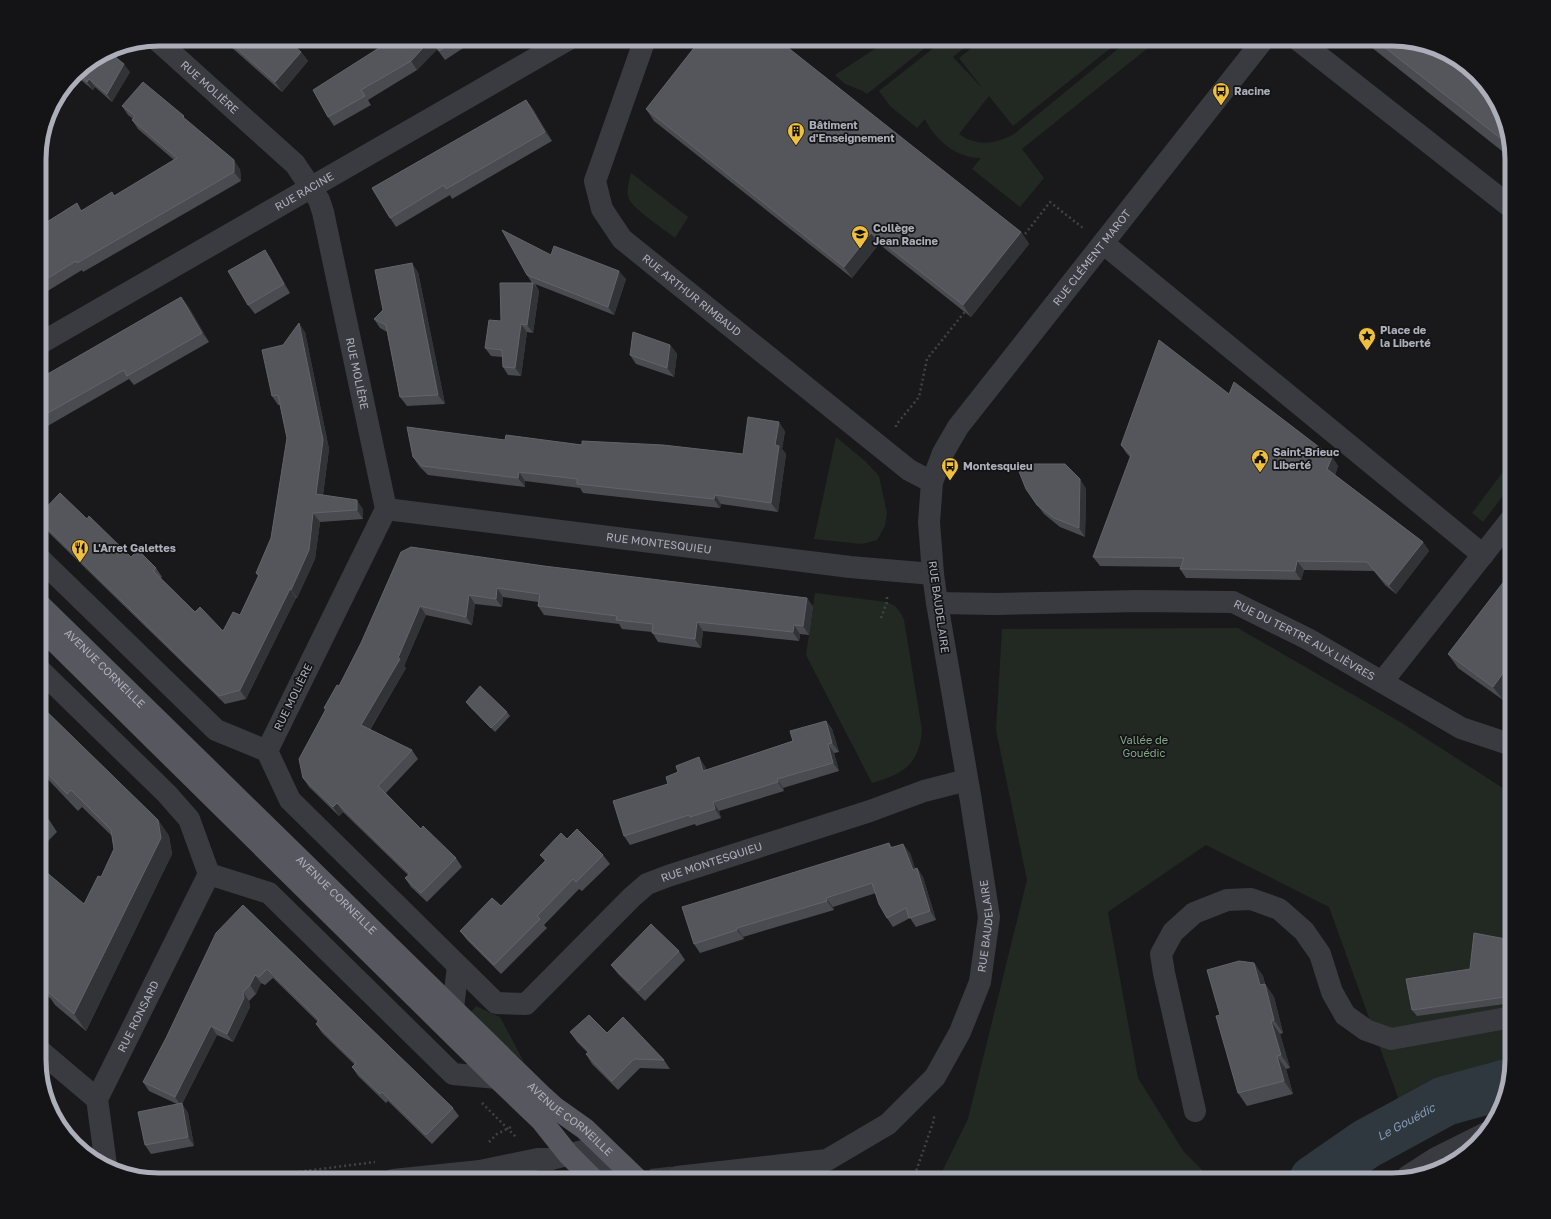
<svg xmlns="http://www.w3.org/2000/svg" width="1551" height="1219" font-family="'Golos Text',sans-serif">
<style>
.green{fill:#212922}
.lines{fill:none;stroke-linecap:round;stroke-linejoin:round}
.river{stroke:#2f373f;stroke-width:50}
.minor-tunnel{stroke:#36373b;stroke-width:22;stroke-dasharray:22 11;stroke-linecap:butt}
.path{stroke:#404247;stroke-width:2.5;stroke-dasharray:2 3;stroke-linecap:butt}
.minor{stroke:#3a3b40;stroke-width:22}
.major{stroke:#56575f;stroke-width:22}
.wall{fill:#4a4b50}
.shaded-wall{fill:#323336}
.building{fill:#55565b;stroke:#62646a}
.labels{text-anchor:middle;stroke-width:3.5;stroke-linejoin:round;paint-order:stroke}
.street-label{font-size:11px;fill:#acafba;stroke:#141416}
.poi-label{font-size:11px;font-weight:bold;fill:#acafba;stroke:#141416;text-anchor:start}
.park-label{font-size:11px;fill:#83a587;stroke:#141416}
.water-label{font-size:12px;font-style:italic;fill:#849ab4;stroke:#141416}
.rim{fill:none;stroke:#acafba;stroke-width:5}
</style>
<rect width="100%" height="100%" fill="#19191b"/>
<g class="green">
<path d="M890,39H919L925,48L867,94L863,91L845,84L835,75Z"/>
<path d="M945,39H975L953,57L984,90L959,58L983,39H1122L1013,126L989,96L959,134C977,147 996,144 1014,134L1130,39H1159L1022,149L1044,178L1020,207L972,169L981,158C956,158 935,140 925,119L917,128L890,106L879,91Z"/>
<path d="M631,173L688,217L675,238C665,230 633,209 629,199C626,191 629,181 631,173Z"/>
<path d="M836,437L865,461L879,476L887,513L885,526L877,540L862,544L814,539Z"/>
<path d="M1512,460V484L1483,522L1472,513Z"/>
<path d="M815,593L887,602C897,606 900,611 904,620L922,730C919,765 903,774 872,783L806,655Z"/>
<path d="M1238,628L1402,723L1512,794V1061L1503,1106L1502,1108L1413,1139L1329,907L1206,845L1108,912L1138,1078L1184,1152L1212,1180H938L968,1119L1027,880L996,730L1002,629Z"/>
<path d="M476,1006L500,1017L524,1062L469,1015Z"/>
</g>
<g class="lines">
<path class="river" id="s1" d="M1314,1180L1366,1144L1445,1101L1507,1084"/>
<path class="minor-tunnel" d="M651,1180L677,1177"/>
<g class="path">
<path d="M1022,238L1050,202L1083,228"/>
<path d="M896,427V425L919,397L927,359L967,309"/>
<path d="M881,618L887,602V596"/>
<path d="M482,1103L516,1137"/>
<path d="M489,1142L497,1134L511,1127"/>
<path d="M235,1180L375,1162"/>
<path d="M913,1180L934,1120V1114"/>
</g>
<g class="minor">
<path id="s2" d="M156,39L295,164L319,200L323,212L386,509L267,751"/>
<path id="s3" d="M645,39L595,181L602,209L622,239L909,470L932,482"/>
<path d="M1297,39L1512,208"/>
<path d="M1104,244L1483,555"/>
<path id="s4" d="M39,344L569,39"/>
<path id="s5" d="M386,509L850,567L933,574"/>
<path id="s6" d="M39,558L216,730L267,751L290,800L496,1003L526,1004L632,897L647,884L668,876L870,811L924,791L967,780"/>
<path id="s7" d="M937,603L996,604L1140,601L1233,602L1308,639L1461,728L1512,745"/>
<path d="M39,669L167,794L189,819L209,874L269,893L453,1074L497,1078"/>
<path d="M1382,682L1512,518"/>
<path d="M453,1008L458,966"/>
<path d="M39,1050L97,1099"/>
<path d="M1195,1111L1164,973L1161,954L1173,932L1194,913L1227,900L1251,899L1279,909L1304,931L1320,954L1332,992L1345,1015L1366,1030L1391,1039L1512,1017"/>
<path id="s8" d="M106,1165L97,1099L209,874"/>
<path d="M1408,1176L1436,1158L1486,1133"/>
<path id="s9" d="M677,1177L827,1160L888,1124L935,1077L960,1032L980,982L989,917L971,801L937,603L933,574L929,522L932,482L943,453L958,427L1264,39"/>
<path d="M393,1180L480,1171L538,1159H551L587,1150L618,1180"/>
</g>
<g class="major">
<path id="s10" d="M39,604L543,1097L554,1107L585,1129L638,1180"/>
<path d="M39,626L497,1078L541,1120L568,1154L594,1180"/>
</g>
</g>
<g class="wall">
<path d="M222,39H286L301,52L308,61L282,92Z"/>
<path d="M393,39H477L445,60L437,49L417,70L368,100L371,105L334,126L328,117Z"/>
<path d="M1361,39H1393L1500,106L1512,159Z"/>
<path d="M80,69L130,72L112,102L95,87L93,90L76,76L74,79L73,78Z"/>
<path d="M526,100L533,109L552,141L452,199L450,195L396,227L390,218Z"/>
<path d="M122,106L187,121L240,169L241,181L83,272L82,270L46,292L45,291L39,295V227L82,210L115,196L174,160L138,129L132,120L133,119L128,115Z"/>
<path d="M646,109L1021,232L1029,244L971,317L879,244L852,278L654,121Z"/>
<path d="M265,250L271,259L290,293L255,314L248,305Z"/>
<path d="M551,255L626,279L614,315L535,284L539,291L533,333L527,332L521,376L508,375L503,367L502,357L491,356L485,348L501,321L532,283L527,275Z"/>
<path d="M418,272L445,404L407,406L400,397L387,332L380,328L374,319L383,310Z"/>
<path d="M181,297L188,306L209,342L134,385L129,379L39,431V405H47Z"/>
<path d="M305,332L329,449L323,495L363,509V519L320,522L315,559L297,598H296L246,699L225,704L43,527L39,521V515L87,519L131,557L156,568L162,577L161,578L195,612L223,631L240,615L258,576L256,573L271,538L287,438L280,405H278L272,396L283,345Z"/>
<path d="M670,345L677,354L674,377L636,364L630,355Z"/>
<path d="M1229,394L1332,457L1338,466L1335,475L1423,542L1429,551L1396,594L1385,585L1374,571L1304,570L1301,580L1186,578L1180,569L1181,567L1100,566L1093,557L1131,458L1127,454L1121,445Z"/>
<path d="M785,431L782,449L786,454L778,512L721,504L720,508L583,493L580,488L525,481V487L428,475L419,466L413,457L505,440L743,454Z"/>
<path d="M1086,488L1085,537L1060,527L1044,514L1032,498Z"/>
<path d="M401,552L813,606L809,635L800,634L799,641L703,631L701,648L658,642L652,632L622,629L619,624L544,615L538,606V602L503,597L502,607L475,604L472,625L426,615L404,666L406,668L370,730L412,750L418,759L386,793L421,829L456,858L462,867L427,902L411,887L405,878L408,875L343,812L339,816L309,787L303,778L325,710L324,708L339,686L361,643Z"/>
<path d="M1512,571V687L1503,700L1458,668L1448,654Z"/>
<path d="M466,702L507,712L510,716L495,732L469,706Z"/>
<path d="M39,704L158,820L169,836L172,854L86,1031L55,1005L51,999L39,989V866L84,904L101,877L114,849L112,836L82,807L78,811L39,770Z"/>
<path d="M826,721L832,729L839,752L834,753L839,771L783,788L784,791L719,811L721,818L696,826L695,824L630,845L624,836L678,772L705,766L706,770L793,741Z"/>
<path d="M39,810L46,815L57,832L39,850Z"/>
<path d="M567,839L603,855L610,864L582,891L579,889L544,925L547,928L501,974L467,940L460,931L501,906L545,861L540,855Z"/>
<path d="M889,843L892,847L910,853L915,869L917,868L923,877L936,920L916,927L910,918L893,927L887,918L876,893L833,907L834,910L743,937L744,939L700,953L694,944Z"/>
<path d="M243,905L453,1108L459,1116L432,1144L388,1101L386,1103L358,1076L352,1067L355,1065L322,1033L316,1024L318,1022L273,978L265,985L261,983L256,994L249,1001L250,1007L233,1042L217,1035L182,1104L188,1113L194,1146L151,1154L145,1145L177,1104L149,1091L143,1082Z"/>
<path d="M1511,940L1512,942V1003L1417,1016L1412,1010L1470,969Z"/>
<path d="M679,951L685,960L645,1001L618,974L611,965Z"/>
<path d="M1254,963L1263,976L1265,984L1274,997L1283,1033L1280,1034L1290,1068L1286,1069L1293,1094L1247,1106L1238,1093Z"/>
<path d="M570,1032L607,1033L664,1060L670,1069L640,1068L618,1090L592,1064L586,1054L588,1053L577,1042Z"/>
</g>
<g class="shaded-wall">
<path d="M431,39L438,49L417,70L411,61Z"/>
<path d="M301,52L308,61L282,92L275,82Z"/>
<path d="M124,64L130,72L112,102L107,94Z"/>
<path d="M75,75L76,76L74,79L73,77Z"/>
<path d="M89,79L95,87L93,90L87,82Z"/>
<path d="M526,100L533,109L552,141L545,132Z"/>
<path d="M234,160L240,169L241,181L234,172Z"/>
<path d="M1021,232L1029,244L971,317L963,305Z"/>
<path d="M871,233L879,244L852,278L844,267Z"/>
<path d="M265,250L271,259L290,293L284,284Z"/>
<path d="M412,263L418,272L445,404L438,395Z"/>
<path d="M619,271L626,279L614,315L608,307Z"/>
<path d="M533,283L539,291L533,333L527,325Z"/>
<path d="M181,297L188,306L209,342L202,333Z"/>
<path d="M299,323L305,332L329,449L322,503L316,494Z"/>
<path d="M521,324L527,332L521,376L515,368Z"/>
<path d="M670,345L677,354L674,377L667,368Z"/>
<path d="M779,422L785,431L782,449L786,454L778,512L771,503L775,445Z"/>
<path d="M1332,457L1338,466L1334,478L1327,469Z"/>
<path d="M519,472L525,481V487L518,478Z"/>
<path d="M1080,479L1086,488L1085,537L1079,528Z"/>
<path d="M715,495L721,504L720,508L714,499Z"/>
<path d="M357,500L363,509V519L357,510Z"/>
<path d="M313,513L320,522L315,559L297,598L291,590Z"/>
<path d="M1423,542L1429,551L1396,594L1389,585Z"/>
<path d="M1297,561L1304,570L1301,580L1295,571Z"/>
<path d="M497,588L503,597L502,607L496,599Z"/>
<path d="M290,589L296,598L246,699L240,690Z"/>
<path d="M469,595L475,604L472,625L466,617Z"/>
<path d="M807,598L813,606L809,635L803,626Z"/>
<path d="M420,606L426,615L404,666L406,668L367,734L361,725L398,658Z"/>
<path d="M697,622L703,631L701,648L695,639Z"/>
<path d="M794,625L800,634L799,641L793,632Z"/>
<path d="M1503,673L1512,686V687L1503,700L1493,687Z"/>
<path d="M826,721L832,729L839,752L832,743Z"/>
<path d="M828,744L834,753L839,771L833,763Z"/>
<path d="M699,757L705,766L710,780L703,771Z"/>
<path d="M777,779L783,788L784,791L778,782Z"/>
<path d="M713,802L719,811L721,818L715,809Z"/>
<path d="M337,803L343,812L339,816L333,807Z"/>
<path d="M158,820L169,836L172,854L86,1031L74,1014Z"/>
<path d="M903,844L910,853L919,879L913,870Z"/>
<path d="M917,868L923,877L936,920L930,911Z"/>
<path d="M826,898L833,907L834,910L827,901Z"/>
<path d="M737,928L743,937L744,939L737,930Z"/>
<path d="M1254,963L1263,976L1265,984L1274,997L1283,1033L1274,1020L1260,985Z"/>
<path d="M255,975L261,983L256,994L250,985Z"/>
<path d="M243,992L249,1001L250,1007L233,1042L227,1034Z"/>
<path d="M1271,1021L1280,1034L1290,1068L1281,1055Z"/>
<path d="M211,1026L217,1035L182,1104L188,1113L194,1146L188,1137L181,1106L175,1097Z"/>
<path d="M1277,1056L1286,1069L1293,1094L1284,1081Z"/>
</g>
<g class="building">
<path d="M226,39H286L301,52L275,82Z"/>
<path d="M393,39H457L439,51L431,39L411,61L361,90L365,96L328,117L313,90Z"/>
<path d="M701,39H777L1021,232L963,305L871,233L844,267L646,109Z"/>
<path d="M1374,39H1393L1438,48L1471,69L1500,106L1509,145Z"/>
<path d="M108,51L124,64L107,94L89,79L87,82L76,73L80,69Z"/>
<path d="M143,82L184,116L183,117L234,160V172L77,263L76,261L40,283L39,282V227L77,203L81,211L112,192L114,196L177,158L132,120L135,116L122,106Z"/>
<path d="M526,100L545,132L446,189L444,185L390,218L372,188Z"/>
<path d="M502,230L551,255L554,246L619,271L608,307L527,275Z"/>
<path d="M265,250L284,284L248,305L228,271Z"/>
<path d="M412,263L438,395L400,397L386,325L374,319L383,310L375,270Z"/>
<path d="M500,283H533L527,325L521,324L515,368L503,367L502,350L485,348L489,320L501,321Z"/>
<path d="M181,297L202,333L127,376L124,370L39,418V405H47L39,391V379Z"/>
<path d="M299,323L323,440L316,494L357,500V510L313,513L309,550L291,590L290,589L240,690L219,696L39,520V515L60,493L87,519L89,516L131,557L138,550L156,568L153,571L195,612L200,607L223,631L233,612L240,615L259,575L256,573L271,538L287,438L278,395L272,396L262,350L283,345Z"/>
<path d="M633,332L670,345L667,368L630,355Z"/>
<path d="M1159,340L1229,394L1234,382L1332,457L1327,469L1423,542L1389,585L1379,576L1367,562L1297,561L1295,571L1180,569L1184,558L1093,557L1131,455L1121,445Z"/>
<path d="M748,417L779,422L775,445L779,446L771,503L715,495L714,499L577,484V479L519,472L518,478L422,466L413,457L407,427L505,440L506,435L582,445V441L663,445L743,454Z"/>
<path d="M1016,464H1065L1080,479L1079,528L1054,518L1037,505L1026,489Z"/>
<path d="M411,547L544,566L807,598L803,626L794,625L793,632L697,622L695,639L652,633L653,624L616,620L617,616L538,606L540,594L497,588L496,599L469,595L466,617L420,606L398,658L400,659L361,725L412,750L378,786L421,829L423,826L456,858L421,893L405,878L410,874L337,803L333,807L303,778L299,759L326,709L324,708L337,685L339,686L361,643L401,552Z"/>
<path d="M1512,571V671L1503,673L1493,687L1448,654Z"/>
<path d="M480,686L507,712L491,728L466,702Z"/>
<path d="M39,704L158,820L161,838L74,1014L43,988L44,986L39,983V866L84,904L98,876L101,877L114,849L111,830L71,790L67,794L39,765Z"/>
<path d="M826,721L832,743L828,744L833,763L777,779L778,782L713,802L715,809L690,817L689,815L624,836L613,801L668,784L666,777L678,772L676,766L699,757L703,771L793,741L790,731Z"/>
<path d="M39,810L46,815L39,822Z"/>
<path d="M577,829L603,855L576,882L573,879L537,916L540,919L494,965L460,931L492,898L501,906L546,860L540,855L561,833L567,839Z"/>
<path d="M889,843L890,848L903,844L913,870L917,868L930,911L909,918L906,908L887,918L879,904L872,883L826,898L827,901L737,928V930L694,944L682,907Z"/>
<path d="M243,905L453,1108L426,1135L382,1092L380,1094L352,1067L356,1063L316,1024L319,1020L267,969L259,977L255,975L250,985L243,992L244,998L227,1034L211,1026L175,1097L143,1082L166,1038L216,933Z"/>
<path d="M651,924L679,951L638,991L611,965Z"/>
<path d="M1474,933L1511,940L1512,943V996L1412,1010L1406,979L1470,969Z"/>
<path d="M1239,961L1254,963L1260,985L1265,984L1274,1020L1271,1021L1281,1055L1277,1056L1284,1081L1238,1093L1216,1016L1220,1015L1207,970Z"/>
<path d="M589,1015L607,1033L623,1017L664,1060L634,1059L612,1081L586,1054L589,1052L570,1032Z"/>
<path d="M182,1103L188,1137L145,1145L138,1112Z"/>
</g>
<defs>
<symbol id="bus-pin" viewBox="-11 -11 22 30"><path d="M0 17L-7.5 6A9.5 9.5 0 1 1 7.5 6Z" fill="#efbf3d" stroke="#141416"/><path d="M-5-6H5V4H4V6H2V4H-2V6H-4V4H-5ZM-3.5-4V0h7V-4ZM-3.5 1.2v1.5H-2V1.2ZM2 1.2v1.5H3.5V1.2Z" fill="#111"/></symbol>
<symbol id="building-pin" viewBox="-11 -11 22 30"><path d="M0 17L-7.5 6A9.5 9.5 0 1 1 7.5 6Z" fill="#efbf3d" stroke="#141416"/><path d="M-4-6H4V6H1V3H-1V6H-4ZM-2.5-4.3h1.7v1.8h-1.7ZM.8-4.3h1.7v1.8H.8ZM-2.5-1h1.7V.8h-1.7ZM.8-1h1.7V.8H.8Z" fill="#111"/></symbol>
<symbol id="school-pin" viewBox="-11 -11 22 30"><path d="M0 17L-7.5 6A9.5 9.5 0 1 1 7.5 6Z" fill="#efbf3d" stroke="#141416"/><path d="M0-5L7-2L0 1L-7-2ZM-4 1L0 2.5L4 1V4Q0 6-4 4Z" fill="#111"/></symbol>
<symbol id="sight-pin" viewBox="-11 -11 22 30"><path d="M0 17L-7.5 6A9.5 9.5 0 1 1 7.5 6Z" fill="#efbf3d" stroke="#141416"/><path d="M0-6L1.8-2.2L6-1.7L2.9 1.2L3.7 5.4L0 3.3L-3.7 5.4L-2.9 1.2L-6-1.7L-1.8-2.2Z" fill="#111"/></symbol>
<symbol id="civic-pin" viewBox="-11 -11 22 30"><path d="M0 17L-7.5 6A9.5 9.5 0 1 1 7.5 6Z" fill="#efbf3d" stroke="#141416"/><path d="M-.6-6.5H3V-4.5H.6V-3L4-1V1h2V6H-6V1h2V-1L-.6-3ZM-1.2 2.5V6h2.4V2.5Z" fill="#111"/></symbol>
<symbol id="restaurant-pin" viewBox="-11 -11 22 30"><path d="M0 17L-7.5 6A9.5 9.5 0 1 1 7.5 6Z" fill="#efbf3d" stroke="#141416"/><path d="M-5-6h1v4h1v-4h1v4h1v-4h1v5L-1.5 .5V6h-2V.5L-5-1ZM5-6V6H3V1.5H1.5Q1.5-4 5-6Z" fill="#111"/></symbol>
</defs>
<g fill-rule="evenodd">
<use href="#bus-pin" x="1211" y="81" width="20" height="27"/>
<use href="#building-pin" x="786" y="121" width="20" height="27"/>
<use href="#school-pin" x="850" y="224" width="20" height="27"/>
<use href="#sight-pin" x="1357" y="326" width="20" height="27"/>
<use href="#civic-pin" x="1250" y="448" width="20" height="27"/>
<use href="#bus-pin" x="940" y="456" width="20" height="27"/>
<use href="#restaurant-pin" x="70" y="538" width="20" height="27"/>
</g>
<g class="labels">
<g class="street-label">
<text dy="4" stroke="none"><textPath href="#s2" startOffset="72">RUE MOLIÈRE</textPath></text>
<text dy="4" stroke="none"><textPath href="#s4" startOffset="306">RUE RACINE</textPath></text>
<text dy="4" stroke="none"><textPath href="#s9" startOffset="1176">RUE CLÉMENT MAROT</textPath></text>
<text dy="4" stroke="none"><textPath href="#s3" startOffset="305">RUE ARTHUR RIMBAUD</textPath></text>
<text dy="4" stroke="none"><textPath href="#s2" startOffset="408">RUE MOLIÈRE</textPath></text>
<text dy="4" stroke="none"><textPath href="#s5" startOffset="275">RUE MONTESQUIEU</textPath></text>
<text transform="translate(939 607) rotate(82)" y="4">RUE BAUDELAIRE</text>
<text dy="4" stroke="none"><textPath href="#s7" startOffset="377">RUE DU TERTRE AUX LIÈVRES</textPath></text>
<text dy="4" stroke="none"><textPath href="#s10" startOffset="92">AVENUE CORNEILLE</textPath></text>
<text transform="translate(293 697) rotate(-64)" y="4">RUE MOLIÈRE</text>
<text dy="4" stroke="none"><textPath href="#s6" startOffset="914">RUE MONTESQUIEU</textPath></text>
<text dy="4" stroke="none"><textPath href="#s10" startOffset="416">AVENUE CORNEILLE</textPath></text>
<text dy="4" stroke="none"><textPath href="#s9" startOffset="450">RUE BAUDELAIRE</textPath></text>
<text dy="4" stroke="none"><textPath href="#s8" startOffset="159">RUE RONSARD</textPath></text>
<text dy="4" stroke="none"><textPath href="#s10" startOffset="740">AVENUE CORNEILLE</textPath></text>
</g>
<g class="poi-label">
<text x="1234" y="95">Racine</text>
<text x="809" y="129">Bâtiment<tspan x="809" dy="13">d'Enseignement</tspan></text>
<text x="873" y="232">Collège<tspan x="873" dy="13">Jean Racine</tspan></text>
<text x="1380" y="334">Place de<tspan x="1380" dy="13">la Liberté</tspan></text>
<text x="1273" y="456">Saint-Brieuc<tspan x="1273" dy="13">Liberté</tspan></text>
<text x="963" y="470">Montesquieu</text>
<text x="93" y="552">L'Arret Galettes</text>
</g>
<g class="park-label">
<text x="1144" y="744">Vallée de<tspan x="1144" dy="13">Gouédic</tspan></text>
</g>
<g class="water-label">
<text dy="4" stroke="none"><textPath href="#s1" startOffset="109">Le Gouédic</textPath></text>
</g>
</g>
<path d="M0 0H1551V1219H0ZM159 46H1392A113 113 0 0 1 1505 159V1060A113 113 0 0 1 1392 1173H159A113 113 0 0 1 46 1060V159A113 113 0 0 1 159 46Z" fill="#141416" fill-rule="evenodd"/>
<path class="rim" d="M159 46H1392A113 113 0 0 1 1505 159V1060A113 113 0 0 1 1392 1173H159A113 113 0 0 1 46 1060V159A113 113 0 0 1 159 46Z"/>
</svg>
